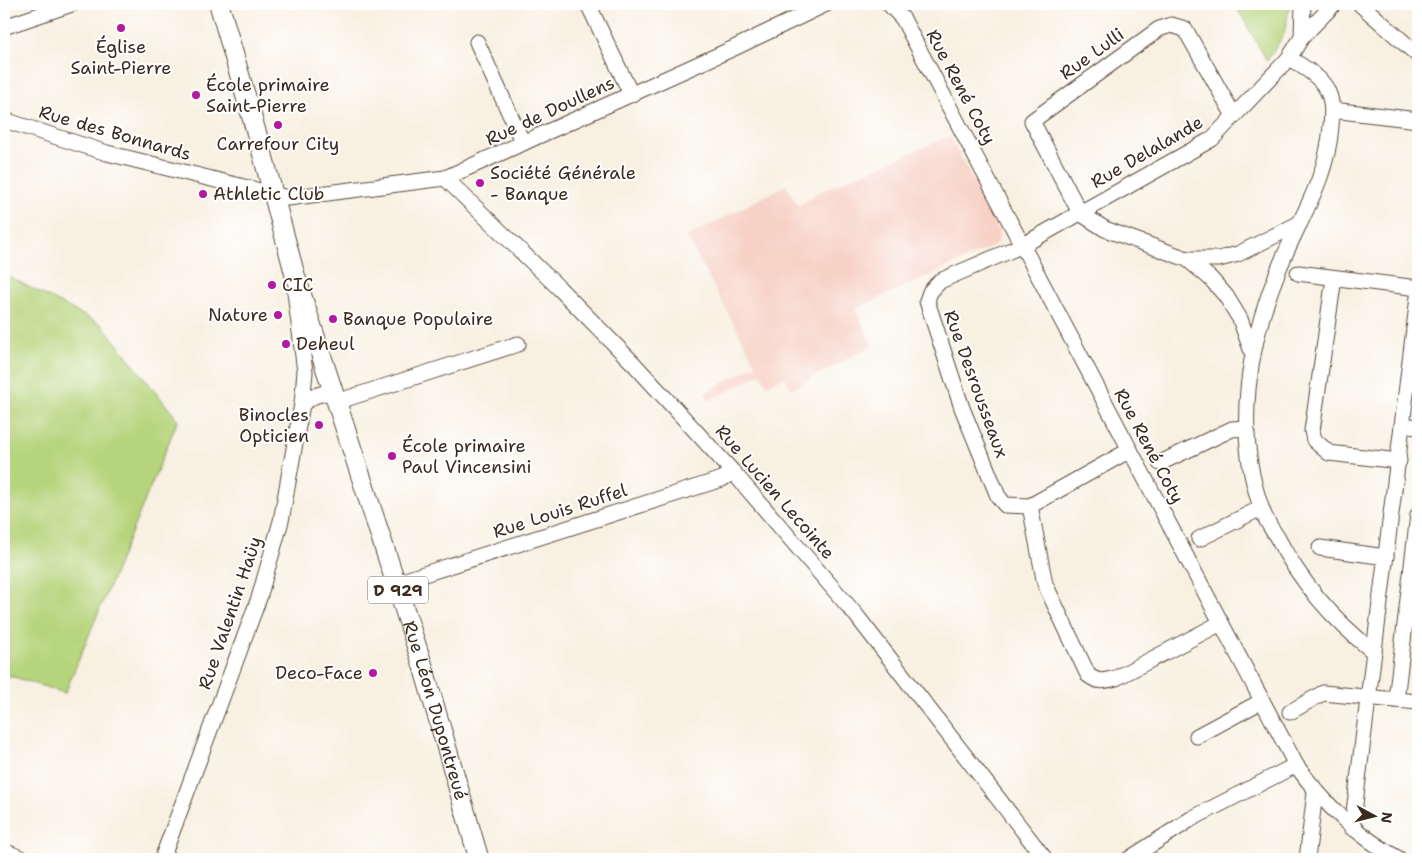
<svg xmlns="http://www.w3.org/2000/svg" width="1422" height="863" font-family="'Shantell Sans',sans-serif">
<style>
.built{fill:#f7d1c6}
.green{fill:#b6d47b;stroke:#787f4c}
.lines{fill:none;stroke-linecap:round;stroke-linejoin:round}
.minor-casing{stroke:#57483b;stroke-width:17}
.major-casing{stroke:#57483b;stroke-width:21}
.minor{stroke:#fff;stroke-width:15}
.major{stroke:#fff;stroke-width:19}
.poi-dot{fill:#b5179e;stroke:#fff;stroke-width:2}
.labels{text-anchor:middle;stroke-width:4;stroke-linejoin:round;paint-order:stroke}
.shield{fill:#fff;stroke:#766a62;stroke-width:1}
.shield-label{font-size:16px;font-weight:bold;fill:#3b2a1e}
.poi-label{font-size:18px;fill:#3b2a1e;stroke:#fff;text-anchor:start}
.street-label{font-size:18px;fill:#3b2a1e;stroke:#fff}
</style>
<rect width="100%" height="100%" fill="#fff"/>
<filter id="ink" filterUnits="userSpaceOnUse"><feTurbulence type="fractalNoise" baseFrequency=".02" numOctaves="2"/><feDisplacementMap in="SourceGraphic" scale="10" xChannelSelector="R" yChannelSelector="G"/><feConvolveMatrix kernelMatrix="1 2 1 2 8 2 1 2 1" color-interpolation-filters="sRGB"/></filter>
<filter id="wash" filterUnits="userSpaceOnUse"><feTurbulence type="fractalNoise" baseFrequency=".0096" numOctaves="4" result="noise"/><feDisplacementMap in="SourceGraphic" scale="20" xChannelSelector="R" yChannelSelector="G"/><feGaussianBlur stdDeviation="1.12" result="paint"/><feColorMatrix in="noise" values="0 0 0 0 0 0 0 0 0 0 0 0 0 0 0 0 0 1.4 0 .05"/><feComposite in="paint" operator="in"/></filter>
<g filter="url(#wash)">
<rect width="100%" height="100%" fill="#f8f0e1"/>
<path class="built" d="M950,136L999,232L998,242L992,247L855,309L873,345L791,389L784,377L767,385L761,373L709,401L705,393L756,365L687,237L786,185L798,206L819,192Z"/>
<g class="green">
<path d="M1235,4H1290L1284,34L1267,61Z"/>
<path d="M4,274L102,325L178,420L65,693L4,674Z"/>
</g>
</g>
<g filter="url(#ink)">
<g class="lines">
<defs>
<g id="minor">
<path d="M588,4L631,94"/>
<path d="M889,4L903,19L1296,765C1324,804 1357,836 1399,859"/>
<path d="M1360,4L1418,55"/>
<path d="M4,27L72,4"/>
<path d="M1302,37L1303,4"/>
<path d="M477,42L523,143"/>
<path d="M1289,58C1303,67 1321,76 1328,92C1333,103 1332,115 1331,126C1327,182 1298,220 1278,271C1248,345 1234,430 1261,507C1264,518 1271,528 1277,537C1301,583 1333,620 1374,652"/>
<path d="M1332,110L1418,120"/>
<path d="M1234,116L1185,29L1171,25L1159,29L1032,121L1080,213L1105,229L1187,259L1210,278L1226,296L1240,319L1252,352"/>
<path d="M4,120L107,153L288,198L445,178L734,48L826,4"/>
<path d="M445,178L559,288L634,364L733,472L856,615L1045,859"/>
<path d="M1187,259H1219L1238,254L1300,223"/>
<path d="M1298,273L1418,288"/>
<path d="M1334,278L1312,431L1314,440L1329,453L1399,461"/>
<path d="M336,402L518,344"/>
<path d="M302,404L314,396L332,391"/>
<path d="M1402,425L1418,427"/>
<path d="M1130,450L1030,506L1045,584L1088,675C1098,683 1105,681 1116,678L1221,623"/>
<path d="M1160,463L1232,429L1246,428"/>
<path d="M1030,506L1005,505L998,496L962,408L927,301L930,292L940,281L1023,245L1212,139L1289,58L1302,37L1334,4"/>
<path d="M1199,539L1261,508"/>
<path d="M1320,548L1386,557"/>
<path d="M396,583L722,479L733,472"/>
<path d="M1396,700L1418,702"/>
<path d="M1290,712L1323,693L1396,700L1418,515"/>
<path d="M1197,736L1262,701"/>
<path d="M1352,828L1418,297"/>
<path d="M4,851L23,859"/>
<path d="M162,859L259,598L281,521L302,404L305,372L295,292"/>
<path d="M1129,859L1191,819L1296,765"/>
<path d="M1307,859L1315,792"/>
</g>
<g id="major">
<path id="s1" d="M219,4L262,152L295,275L422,663L479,859"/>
</g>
</defs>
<use href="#minor" class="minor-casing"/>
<use href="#major" class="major-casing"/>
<use href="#minor" class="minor"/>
<use href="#major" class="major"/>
</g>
</g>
<g class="poi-dot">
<circle cx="121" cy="28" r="5"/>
<circle cx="196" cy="95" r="5"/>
<circle cx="278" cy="125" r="5"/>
<circle cx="480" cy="183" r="5"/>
<circle cx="203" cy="194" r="5"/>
<circle cx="272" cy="285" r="5"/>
<circle cx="278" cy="315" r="5"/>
<circle cx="333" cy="319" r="5"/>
<circle cx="286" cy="344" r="5"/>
<circle cx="319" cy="425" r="5"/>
<circle cx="392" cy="456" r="5"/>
<circle cx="373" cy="673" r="5"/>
</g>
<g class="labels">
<rect class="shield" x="368" y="576.5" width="60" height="27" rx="4"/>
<g class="shield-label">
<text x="398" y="596">D 929</text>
</g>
<g class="poi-label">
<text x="121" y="53" text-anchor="middle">Église<tspan x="121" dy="21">Saint-Pierre</tspan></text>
<text x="206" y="91">École primaire<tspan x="206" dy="21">Saint-Pierre</tspan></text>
<text x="278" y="150" text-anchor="middle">Carrefour City</text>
<text x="490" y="179">Société Générale<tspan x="490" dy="21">- Banque</tspan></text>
<text x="213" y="200">Athletic Club</text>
<text x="282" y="291">CIC</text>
<text x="268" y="321" text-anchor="end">Nature</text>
<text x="343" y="325">Banque Populaire</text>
<text x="296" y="350">Deheul</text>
<text x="309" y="421" text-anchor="end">Binocles<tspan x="309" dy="21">Opticien</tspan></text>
<text x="402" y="452">École primaire<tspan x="402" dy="21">Paul Vincensini</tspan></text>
<text x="363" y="679" text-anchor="end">Deco-Face</text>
</g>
<g class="street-label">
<text transform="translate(1092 54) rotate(-36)" y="6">Rue Lulli</text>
<text transform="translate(961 87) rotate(62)" y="6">Rue René Coty</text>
<text transform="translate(550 111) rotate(-25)" y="6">Rue de Doullens</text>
<text transform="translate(115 133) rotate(16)" y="6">Rue des Bonnards</text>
<text transform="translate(1147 152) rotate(-30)" y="6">Rue Delalande</text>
<text transform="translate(976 384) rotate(70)" y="6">Rue Desrousseaux</text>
<text transform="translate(1149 446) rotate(62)" y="6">Rue René Coty</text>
<text transform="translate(775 492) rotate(49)" y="6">Rue Lucien Lecointe</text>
<text transform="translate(560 511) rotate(-18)" y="6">Rue Louis Ruffel</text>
<text transform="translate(230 613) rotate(-71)" y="6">Rue Valentin Haüy</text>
<text dy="6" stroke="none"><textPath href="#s1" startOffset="739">Rue Léon Dupontreué</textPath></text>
</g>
</g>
<rect width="1422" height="863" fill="none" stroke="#fff" stroke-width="20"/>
<g transform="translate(1374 816) rotate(97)" stroke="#ffffff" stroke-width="4" paint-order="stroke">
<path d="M0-4L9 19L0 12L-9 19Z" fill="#3b2a1e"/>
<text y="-8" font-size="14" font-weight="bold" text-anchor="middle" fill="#3b2a1e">N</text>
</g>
</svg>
